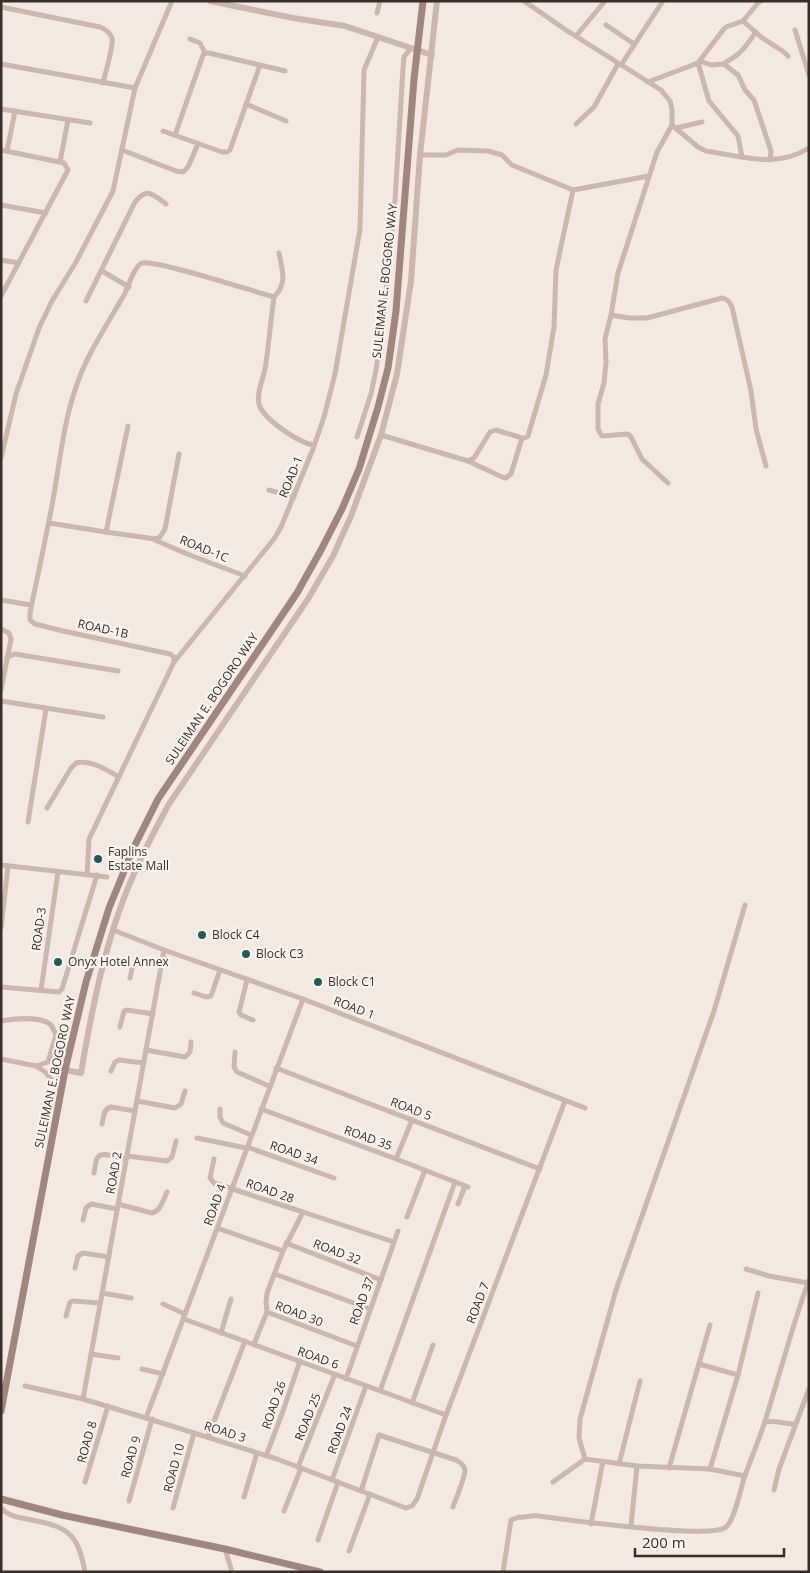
<svg xmlns="http://www.w3.org/2000/svg" width="810" height="1573" font-family="'Open Sans',sans-serif">
<style>
.lines{fill:none;stroke-linecap:round;stroke-linejoin:round}
.minor{stroke:#ccb7ac;stroke-width:5}
.tertiary{stroke:#ccb7ac;stroke-width:6}
.secondary{stroke:#a0867d;stroke-width:7}
.poi-dot{fill:#205c5a;stroke:#fbf3ed;stroke-width:2}
.labels{text-anchor:middle;stroke-width:4.5;stroke-linejoin:round;paint-order:stroke}
.street-label{font-size:12px;fill:#3a2e2b;stroke:#fbf3ed}
.poi-label{font-size:12px;fill:#3a2e2b;stroke:#fbf3ed;text-anchor:start}
</style>
<rect width="100%" height="100%" fill="#f3e9e1"/>
<g class="lines">
<g class="minor">
<path d="M524,1L566,30L661,90L670,101L672,109V125L657,152L618,273L611,315L605,339L606,362L604,383L598,404V429L602,436L628,434L631,437L642,459L668,483"/>
<path d="M1,7L100,27C105,29 110,32 112,38C114,45 105,74 103,83"/>
<path d="M377,13L380,1"/>
<path d="M743,21L761,37L784,52L788,56"/>
<path d="M606,25L634,44"/>
<path d="M795,30L809,75"/>
<path d="M576,36L605,1"/>
<path d="M190,39L200,43L205,53"/>
<path d="M205,53H209L285,71"/>
<path d="M700,61L711,65L724,64L738,75L745,90L754,100L771,151L770,160"/>
<path d="M698,63L709,101L738,136L742,157"/>
<path d="M1,64L135,88L172,1"/>
<path d="M724,64C728,60 732,59 737,55C745,49 750,40 756,32"/>
<path d="M621,65L663,1"/>
<path d="M648,82L698,63L723,30L726,27L743,21L758,3L761,1"/>
<path d="M246,104L286,121"/>
<path d="M1,109L90,123"/>
<path d="M576,124L594,107L618,64"/>
<path d="M672,125L698,147L706,151C742,156 776,169 809,148"/>
<path d="M676,128L702,122"/>
<path d="M163,131L222,152H227L230,150L260,65"/>
<path d="M175,135L203,55L205,53"/>
<path d="M1,150L64,163L68,170L1,296"/>
<path d="M122,150L176,171L183,172L188,167L198,144"/>
<path d="M7,151L15,111"/>
<path d="M420,155H446L458,150L488,151L502,155L512,165L573,190L649,176"/>
<path d="M60,162L68,120"/>
<path d="M1,205L46,213"/>
<path d="M279,253C282,270 288,283 274,297C271,319 269,341 266,363C265,376 256,391 259,404C263,419 299,443 314,445"/>
<path d="M1,260L19,263"/>
<path d="M102,271L129,287"/>
<path d="M86,301L135,202C147,187 153,194 166,204"/>
<path d="M611,315L629,318H647L722,298C728,299 729,302 732,307L751,391L756,429L766,466"/>
<path d="M381,435L468,461L502,477L506,478L511,474L522,438"/>
<path d="M357,437L371,394L376,370L384,314L395,200L403,69L404,57L411,48"/>
<path d="M1,458L16,394L39,328L52,301L76,262L113,191L135,88"/>
<path d="M468,461L474,458L490,432L496,430L522,438H525L528,436L546,375L554,327L556,270L573,190"/>
<path d="M269,490L294,497"/>
<path d="M49,523L106,532L128,426"/>
<path d="M106,532L155,539L160,537L165,529L179,454"/>
<path d="M155,540L187,554L245,576"/>
<path d="M1,600L31,605"/>
<path d="M1,629L9,633L11,639L1,690"/>
<path d="M7,657L15,654L118,671"/>
<path d="M174,662V657L170,654L63,631L35,624L30,620V613C38,573 47,534 54,494C60,459 64,423 75,390C85,357 107,325 124,295C128,288 134,266 142,263C155,259 255,292 274,297"/>
<path d="M1,701L103,717"/>
<path d="M47,808L71,768L76,763C90,759 107,770 119,777"/>
<path d="M28,822L46,709"/>
<path d="M1,865L107,877"/>
<path d="M87,875L89,839L174,662L274,539L281,527L313,449L324,417L335,374L360,229L364,70L378,37"/>
<path d="M1,928L8,866"/>
<path d="M113,930L164,950L303,999L585,1108"/>
<path d="M130,978C132,972 131,964 138,961L161,965"/>
<path d="M247,980L239,1012L241,1015L253,1020"/>
<path d="M1,987L59,992L62,989L97,875"/>
<path d="M41,990L58,872"/>
<path d="M194,993L206,997L211,996L220,970"/>
<path d="M1,1021C13,1019 39,1016 50,1024C53,1027 54,1031 56,1035L48,1062"/>
<path d="M120,1027L124,1011L127,1010L153,1014"/>
<path d="M146,1050L185,1057L190,1052L191,1042"/>
<path d="M235,1052L234,1067L237,1072L269,1086"/>
<path d="M1,1059L36,1066L48,1062L71,1044"/>
<path d="M36,1066L45,1072L61,1091"/>
<path d="M276,1068L540,1169"/>
<path d="M111,1071L115,1062L119,1060L144,1063"/>
<path d="M137,1101L175,1108L181,1104L185,1091"/>
<path d="M220,1109V1117L223,1123L251,1135"/>
<path d="M261,1109L399,1160L468,1187"/>
<path d="M102,1124C104,1117 103,1109 111,1107L135,1111"/>
<path d="M197,1138L246,1148"/>
<path d="M247,1147L334,1178"/>
<path d="M127,1156L167,1161L172,1157L176,1141"/>
<path d="M214,1159L210,1178L214,1183L303,1212"/>
<path d="M396,1159L412,1120"/>
<path d="M94,1173C95,1169 95,1161 98,1157C103,1151 119,1158 126,1159"/>
<path d="M118,1204L152,1213C161,1211 163,1200 167,1192"/>
<path d="M458,1204L465,1186"/>
<path d="M407,1217L425,1170"/>
<path d="M83,1220L86,1208L91,1204L117,1209"/>
<path d="M217,1228L283,1251"/>
<path d="M286,1243L381,1280"/>
<path d="M75,1268L78,1256L83,1253L109,1257"/>
<path d="M746,1269L769,1276L808,1283"/>
<path d="M275,1274L370,1309"/>
<path d="M102,1293L131,1298"/>
<path d="M163,1304L185,1314"/>
<path d="M267,1312L266,1302L267,1293L283,1251L303,1212L394,1242"/>
<path d="M66,1316L70,1302L73,1301L100,1303"/>
<path d="M184,1319L446,1415"/>
<path d="M221,1333L231,1299"/>
<path d="M254,1344L267,1312L357,1346"/>
<path d="M91,1354L118,1358"/>
<path d="M699,1364L738,1375"/>
<path d="M142,1369L163,1374"/>
<path d="M346,1379L398,1231"/>
<path d="M25,1386L83,1399L146,1418L277,1459L406,1508L412,1506L417,1499L446,1415L565,1101"/>
<path d="M380,1391L455,1182"/>
<path d="M83,1399L164,950"/>
<path d="M412,1403L433,1345"/>
<path d="M146,1418L303,999"/>
<path d="M765,1422C777,1420 784,1424 795,1424"/>
<path d="M208,1437L245,1341"/>
<path d="M266,1456L283,1411L300,1361"/>
<path d="M585,1459L579,1438L580,1419L616,1290L714,1011L745,905"/>
<path d="M619,1464L640,1381"/>
<path d="M298,1467L335,1374"/>
<path d="M669,1468L710,1325"/>
<path d="M710,1469L738,1375L758,1293"/>
<path d="M332,1480L366,1386"/>
<path d="M85,1482L108,1406"/>
<path d="M553,1482L585,1459L637,1466L710,1469L745,1476"/>
<path d="M774,1490L779,1469L809,1389"/>
<path d="M361,1491L379,1435L456,1460C460,1462 464,1465 465,1470C465,1478 456,1498 453,1507"/>
<path d="M244,1497L257,1453"/>
<path d="M129,1501L152,1419"/>
<path d="M1,1508C7,1515 14,1517 22,1518C40,1522 65,1524 75,1541C81,1550 83,1562 85,1572"/>
<path d="M173,1508L194,1433"/>
<path d="M284,1511L301,1468"/>
<path d="M591,1524L603,1461"/>
<path d="M631,1526L637,1466"/>
<path d="M318,1540L338,1482"/>
<path d="M225,1549L232,1572"/>
<path d="M349,1551L370,1494"/>
<path d="M503,1572L511,1520L519,1517C525,1518 531,1515 538,1516C564,1519 711,1540 726,1527C734,1521 741,1489 744,1478C751,1459 759,1440 765,1421C780,1374 792,1326 809,1280"/>
</g>
<g class="tertiary">
<path d="M210,1L293,18L345,26L432,55"/>
<path d="M65,1070L81,1073C92,1008 106,937 133,876C143,852 156,828 169,804L308,599L333,556L351,516L381,435L397,374L411,281L420,155L437,1"/>
</g>
<g class="secondary">
<path d="M1,1411L65,1070L86,982L109,908L134,847L158,799L297,593L321,550L342,509L359,469L378,407L388,368L396,311L414,79L423,1"/>
<path d="M1,1499L62,1515L225,1549L320,1572"/>
</g>
</g>
<g class="poi-dot">
<circle cx="98" cy="859" r="5"/>
<circle cx="202" cy="935" r="5"/>
<circle cx="246" cy="954" r="5"/>
<circle cx="58" cy="962" r="5"/>
<circle cx="318" cy="982" r="5"/>
</g>
<g class="labels">
<g class="street-label">
<text transform="translate(385 281) rotate(-84)" y="4">SULEIMAN E. BOGORO WAY</text>
<text transform="translate(291 477) rotate(-68)" y="4">ROAD-1</text>
<text transform="translate(204 549) rotate(22)" y="4">ROAD-1C</text>
<text transform="translate(103 629) rotate(12)" y="4">ROAD-1B</text>
<text transform="translate(212 699) rotate(-56)" y="4">SULEIMAN E. BOGORO WAY</text>
<text transform="translate(39 929) rotate(-82)" y="4">ROAD-3</text>
<text transform="translate(354 1008) rotate(21)" y="4">ROAD 1</text>
<text transform="translate(55 1072) rotate(-78)" y="4">SULEIMAN E. BOGORO WAY</text>
<text transform="translate(411 1109) rotate(21)" y="4">ROAD 5</text>
<text transform="translate(368 1138) rotate(20)" y="4">ROAD 35</text>
<text transform="translate(294 1153) rotate(19)" y="4">ROAD 34</text>
<text transform="translate(114 1173) rotate(-80)" y="4">ROAD 2</text>
<text transform="translate(270 1191) rotate(19)" y="4">ROAD 28</text>
<text transform="translate(215 1205) rotate(-70)" y="4">ROAD 4</text>
<text transform="translate(337 1252) rotate(21)" y="4">ROAD 32</text>
<text transform="translate(362 1301) rotate(-70)" y="4">ROAD 37</text>
<text transform="translate(478 1303) rotate(-69)" y="4">ROAD 7</text>
<text transform="translate(299 1314) rotate(21)" y="4">ROAD 30</text>
<text transform="translate(318 1358) rotate(20)" y="4">ROAD 6</text>
<text transform="translate(274 1405) rotate(-71)" y="4">ROAD 26</text>
<text transform="translate(308 1417) rotate(-68)" y="4">ROAD 25</text>
<text transform="translate(340 1430) rotate(-70)" y="4">ROAD 24</text>
<text transform="translate(225 1432) rotate(18)" y="4">ROAD 3</text>
<text transform="translate(87 1442) rotate(-74)" y="4">ROAD 8</text>
<text transform="translate(131 1457) rotate(-74)" y="4">ROAD 9</text>
<text transform="translate(174 1468) rotate(-75)" y="4">ROAD 10</text>
</g>
<g class="poi-label">
<text x="108" y="856">Faplins<tspan x="108" dy="14">Estate Mall</tspan></text>
<text x="212" y="939">Block C4</text>
<text x="256" y="958">Block C3</text>
<text x="68" y="966">Onyx Hotel Annex</text>
<text x="328" y="986">Block C1</text>
</g>
</g>
<rect width="810" height="1573" fill="none" stroke="#3a2e2b" stroke-width="5"/>
<path d="M635 1548v8h149v-8" fill="none" stroke="#3a2e2b" stroke-width="2.5"/>
<text x="642" y="1548" font-size="15" fill="#3a2e2b" stroke="#fbf3ed" stroke-width="4" paint-order="stroke">200 m</text>
</svg>
